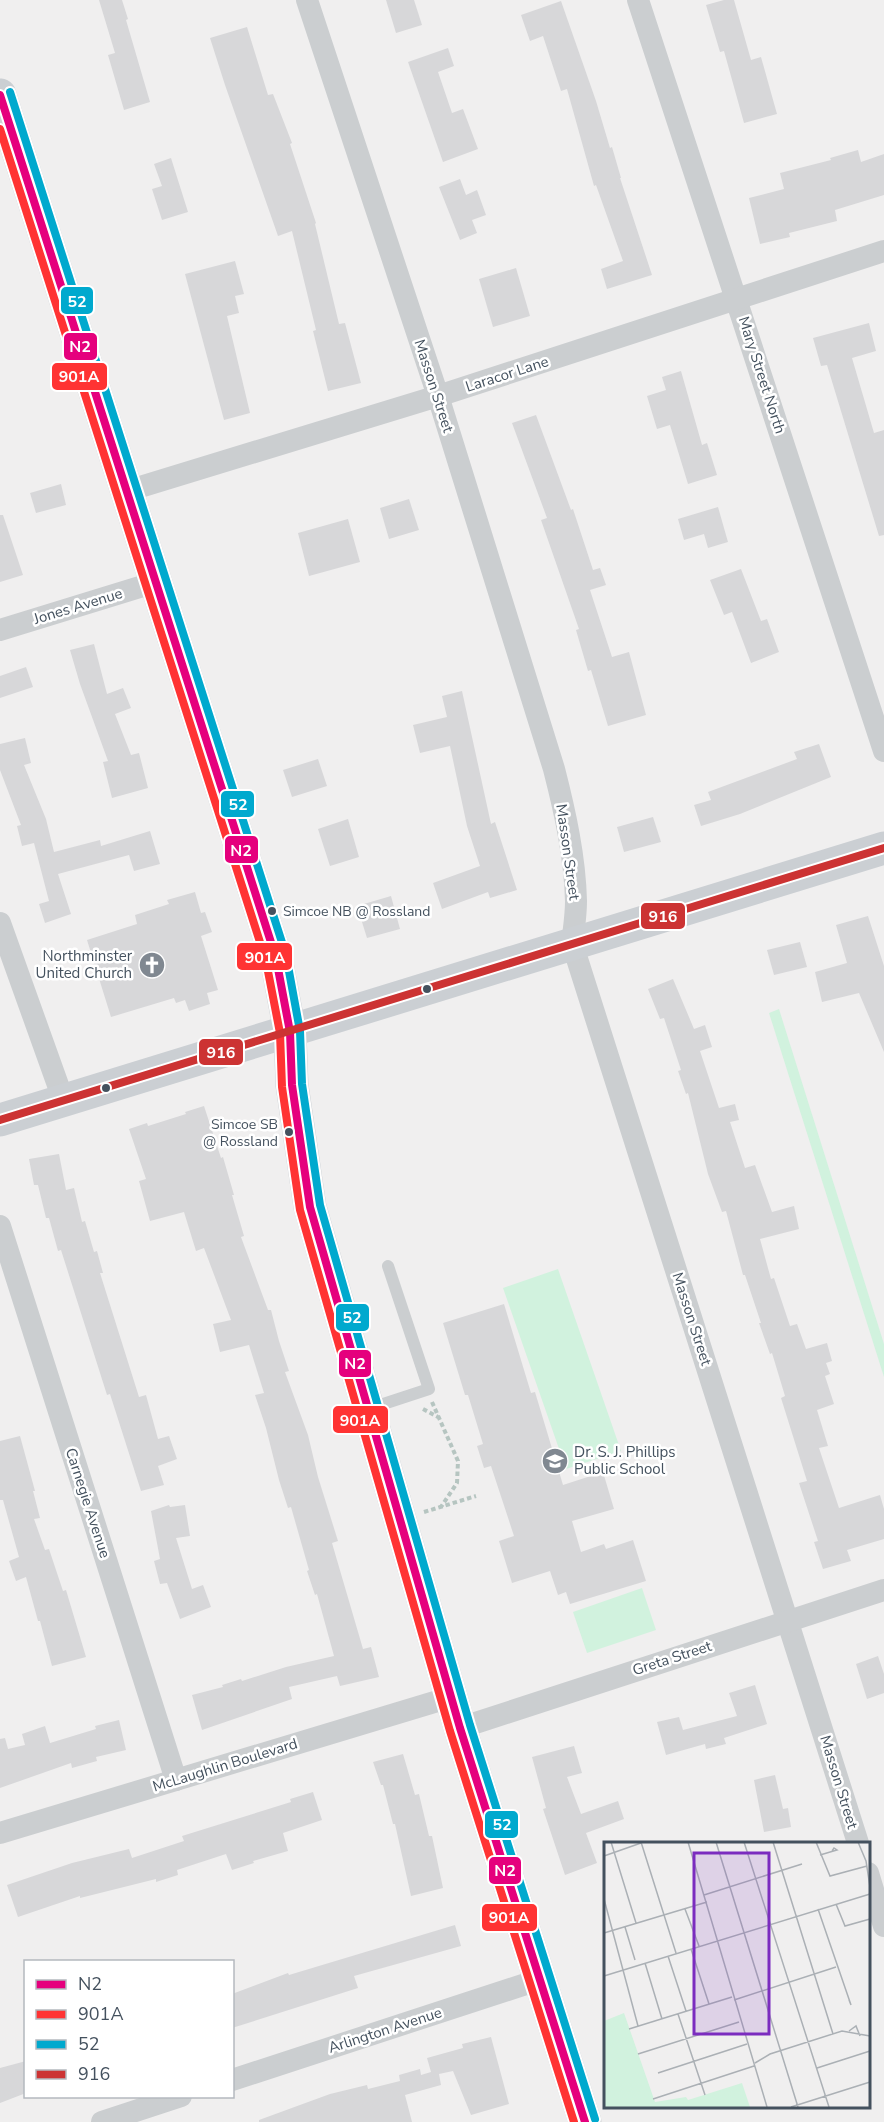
<svg xmlns="http://www.w3.org/2000/svg" width="884" height="2122" font-family="'Nunito Sans',sans-serif">
<style>
.green{fill:#d1f2de}
.building{fill:#d7d7d9}
.lines{fill:none;stroke-linecap:round;stroke-linejoin:round}
.path{stroke:#b6c5c1;stroke-width:4;stroke-dasharray:4.5 3;stroke-linecap:butt}
.service{stroke:#cbced0;stroke-width:12}
.minor{stroke:#cbced0;stroke-width:22}
.secondary{stroke:#cbcfd3;stroke-width:33}
.bus-1-casing{stroke:#fff;stroke-width:12}
.bus-2-casing{stroke:#fff;stroke-width:12}
.bus-3-casing{stroke:#fff;stroke-width:12}
.bus-4-casing{stroke:#fff;stroke-width:12}
.bus-1{stroke:#e5007d;stroke-width:8}
.bus-2{stroke:#f33;stroke-width:8}
.bus-3{stroke:#00a9ce;stroke-width:8}
.bus-4{stroke:#c33;stroke-width:8}
.bus-dot{fill:#44515e;stroke:#fff;stroke-width:2}
.labels{text-anchor:middle;stroke-width:5;stroke-linejoin:round;paint-order:stroke}
.bus-label{font-size:14px;fill:#44515e;stroke:#fff;text-anchor:start}
.street-label{font-size:15px;fill:#44515e;stroke:#fff}
.poi-label{font-size:15px;fill:#44515e;stroke:#fff;text-anchor:end}
.inset-road{fill:none;stroke:#abb0b5;stroke-width:1.5}
.view{fill:#7b2cbf;fill-opacity:0.15;stroke:#7b2cbf;stroke-width:3}
.inset-edge{fill:none;stroke:#44515e;stroke-width:3}
.line-badge{stroke:#fff;stroke-width:2}
.badge-label{font-size:16px;text-anchor:middle;font-weight:bold;fill:#fff}
</style>
<rect width="100%" height="100%" fill="#f0efef"/>
<g class="green">
<path d="M779,1009L884,1344V1377L769,1013Z"/>
<path d="M558,1269L621,1451L566,1469L503,1288Z"/>
<path d="M642,1588L656,1630L587,1653L573,1612Z"/>
</g>
<g class="building">
<path d="M99,0H122L128,19L126,20L150,102L124,110L108,55L115,53Z"/>
<path d="M386,0H414L422,25L396,33Z"/>
<path d="M724,0H734L751,60L761,57L777,114L744,123L724,51L720,52L706,5Z"/>
<path d="M561,1L596,101L610,148L612,147L621,178H620L652,275L607,289L601,269L623,261L596,185L594,186L567,89L561,91L543,36L530,41L521,15Z"/>
<path d="M247,27L268,95L273,94L292,143L290,144L316,223L315,224L339,324L345,323L361,383L328,391L313,331L316,330L292,231L278,236L225,85L210,38Z"/>
<path d="M448,48L454,66L438,72L452,113L463,109L478,149L443,162L408,62Z"/>
<path d="M858,150L861,162L884,154V195L835,210L837,221L789,233L790,237L760,244L749,198L784,189L780,173L831,160L830,158Z"/>
<path d="M171,158L188,212L162,220L152,189L162,186L154,164Z"/>
<path d="M460,179L466,195L477,190L486,215L472,220L477,233L460,240L439,187Z"/>
<path d="M235,261L244,294L235,296L239,313L227,316L250,413L224,420L185,274Z"/>
<path d="M516,268L530,316L493,327L479,279Z"/>
<path d="M869,323L876,351L852,358L874,433L884,430V535L879,536L827,365L821,366L813,338Z"/>
<path d="M681,371L702,445L707,443L717,475L688,484L670,425L657,429L647,396L666,390L662,377Z"/>
<path d="M536,415L571,510L573,509L593,570L600,568L606,585L590,590L612,657L629,652L646,715L608,726L591,670L588,671L576,630L579,629L541,520L547,518L512,423Z"/>
<path d="M61,484L66,505L36,513L30,493Z"/>
<path d="M409,499L419,530L389,539L380,508Z"/>
<path d="M718,507L728,542L708,548L704,534L684,540L678,519Z"/>
<path d="M0,515H3L23,575L0,582Z"/>
<path d="M348,519L360,562L309,576L298,533Z"/>
<path d="M741,569L761,621L767,619L779,652L751,663L732,612L724,615L710,580Z"/>
<path d="M94,644L107,694L123,688L131,708L115,714L131,755L139,753L148,788L112,798L103,762L108,761L80,684L70,650Z"/>
<path d="M26,667L33,687L0,698V676Z"/>
<path d="M462,691L491,824L495,822L517,890L490,898L488,892L442,909L433,883L480,866L467,826L450,746L420,753L413,725L447,717L442,696Z"/>
<path d="M25,738L31,763L24,765L46,819L54,852L100,840L101,846L150,831L160,864L134,871L129,855L58,874L71,914L45,923L39,904L49,901L34,843L22,846L17,826L21,825L0,770V744Z"/>
<path d="M819,744L831,777L740,814L701,826L694,805L711,800L708,792L797,759L794,752Z"/>
<path d="M318,759L327,786L292,797L283,770Z"/>
<path d="M653,817L661,842L624,852L617,827Z"/>
<path d="M348,819L359,857L330,866L318,829Z"/>
<path d="M195,892L201,913L205,912L212,932L201,936L218,990L207,993L210,1004L189,1011L185,1000L176,1003L174,998L111,1017L87,940L137,924L135,915L169,904L167,900Z"/>
<path d="M391,896L400,929L367,938L357,906Z"/>
<path d="M868,916L884,966V1052L859,993L822,1002L815,972L847,963L836,925Z"/>
<path d="M800,942L807,967L774,975L767,950Z"/>
<path d="M673,979L694,1029L705,1025L712,1047L700,1051L719,1108L735,1104L739,1120L730,1122L745,1168L755,1165L772,1212L794,1206L799,1229L760,1239L771,1279L774,1278L790,1326L797,1324L806,1349L827,1343L832,1361L826,1363L830,1374L825,1376L834,1404L817,1410L828,1446L819,1448L839,1508L880,1495L884,1509V1539L847,1550L851,1561L823,1569L814,1542L818,1541L799,1483L807,1481L781,1398L785,1396L772,1353L770,1354L759,1323H761L745,1275H743L726,1211L722,1212L708,1174L688,1093L686,1094L678,1071L681,1070L664,1018L660,1019L648,989Z"/>
<path d="M204,1106L221,1158L223,1157L234,1195H232L244,1236L241,1237L268,1310H271L279,1341L289,1371L285,1372L308,1435L318,1477L338,1541L332,1543L363,1649L371,1647L379,1677L340,1686L337,1676L289,1687L292,1699L202,1730L192,1695L223,1687L222,1685L241,1679L242,1681L286,1667L334,1656L317,1594L315,1595L307,1571L309,1570L291,1507L288,1508L279,1480L266,1428L255,1395L264,1393L249,1345L220,1352L213,1324L231,1320L204,1248L196,1251L184,1212L150,1221L139,1181L146,1179L129,1129L147,1123L148,1126L186,1114L185,1112Z"/>
<path d="M59,1154L66,1190L74,1188L82,1222L85,1221L94,1252L97,1251L103,1273H100L139,1397L146,1395L158,1439L169,1436L177,1459L158,1466L164,1485L141,1491L110,1394L107,1395L61,1250L58,1251L49,1218H46L38,1185H34L29,1159Z"/>
<path d="M504,1304L531,1393L535,1392L563,1485L603,1472L614,1509L572,1521L581,1552L604,1544L606,1549L633,1540L646,1581L570,1604L566,1592L558,1595L550,1571L512,1583L499,1541L514,1536L491,1466L484,1468L477,1446L483,1444L468,1395H465L443,1323Z"/>
<path d="M20,1436L35,1491H33L40,1518L34,1519L45,1550L49,1549L63,1591L66,1590L86,1657L52,1666L40,1621H38L26,1577L16,1581L9,1561L19,1557L3,1500H0V1441Z"/>
<path d="M169,1505L170,1507L185,1505L190,1536L176,1538L192,1589L203,1585L211,1607L180,1619L167,1583L160,1584L154,1561L160,1559L151,1511Z"/>
<path d="M878,1656L884,1674V1693L867,1699L856,1664Z"/>
<path d="M755,1685L767,1724L724,1738L726,1744L706,1749L705,1744L666,1755L657,1722L679,1717L683,1730L737,1716L729,1693Z"/>
<path d="M119,1720L126,1750L96,1757L97,1761L72,1768L71,1763L0,1788V1739L5,1738L8,1749L25,1745L22,1734L45,1726L50,1743L96,1729L95,1726Z"/>
<path d="M574,1746L582,1773L567,1777L581,1814L618,1801L624,1819L586,1833L597,1863L565,1875L543,1809L546,1808L532,1757Z"/>
<path d="M403,1754L415,1795L419,1794L429,1836H432L443,1888L411,1896L395,1824H393L383,1785H381L373,1762Z"/>
<path d="M775,1775L783,1809L788,1808L791,1827L764,1832L754,1780Z"/>
<path d="M313,1792L322,1820L283,1833L288,1851L253,1861L254,1863L232,1870L226,1854L177,1870L178,1875L156,1882V1879L80,1898V1896L18,1917L7,1885L72,1863L129,1849L132,1858L184,1841L182,1836L291,1802L290,1799Z"/>
<path d="M455,1925L461,1946L354,1976L358,1988L232,2028V1994L288,1973L289,1975Z"/>
<path d="M491,2037L509,2104L471,2115L453,2071L439,2074L441,2085L405,2095L412,2122H259V2120L330,2094L367,2085L368,2089L400,2081L399,2075L420,2069L421,2075L431,2072L427,2058L463,2048L462,2044Z"/>
<path d="M26,2061V2093L0,2103V2068Z"/>
</g>
<g class="lines">
<g class="path">
<path d="M432,1402L458,1461L457,1483L441,1507"/>
<path d="M423,1409L438,1417"/>
<path d="M424,1512L476,1496"/>
</g>
<path class="service" d="M368,1409L429,1389L388,1266"/>
<g class="minor">
<path d="M307,0L438,396L554,769C565,812 575,857 576,901C576,915 574,929 572,943L858,1843"/>
<path d="M638,0L884,751"/>
<path d="M127,491L438,396L884,251"/>
<path d="M0,630L156,582"/>
<path d="M0,923L63,1099"/>
<path d="M0,1226L176,1780"/>
<path d="M460,1728L884,1590"/>
<path d="M0,1833L451,1697"/>
<path d="M868,1873L884,1926"/>
<path d="M232,2080L538,1980"/>
<path d="M102,2122L181,2096"/>
</g>
<g class="secondary">
<path d="M0,95L276,958L290,1032L292,1085L310,1207L460,1728L585,2122"/>
<path d="M0,1120L884,848"/>
</g>
<defs>
<path id="bus-1" d="M0,95L276,958L290,1032L292,1085L310,1207L460,1728L585,2122"/>
<path id="bus-2" d="M0,129L266,961L280,1033L282,1087L300,1210L450,1731L574,2122"/>
<path id="bus-3" d="M10,92L286,955L300,1031L302,1084L320,1205L470,1725L595,2119"/>
<path id="bus-4" d="M0,1120L884,848"/>
</defs>
<use href="#bus-1" class="bus-1-casing"/>
<use href="#bus-2" class="bus-2-casing"/>
<use href="#bus-3" class="bus-3-casing"/>
<use href="#bus-4" class="bus-4-casing"/>
<use href="#bus-1" class="bus-1"/>
<use href="#bus-2" class="bus-2"/>
<use href="#bus-3" class="bus-3"/>
<use href="#bus-4" class="bus-4"/>
</g>
<defs>
<symbol id="church-disc" viewBox="-11 -11 22 22"><circle r="9.5" fill="#808891" stroke="#fff"/><path d="M-1.2-6h2.4v3.5h3.3v2.4h-3.3V6h-2.4V-.1h-3.3v-2.4h3.3Z" fill="#fff"/></symbol>
<symbol id="school-disc" viewBox="-11 -11 22 22"><circle r="9.5" fill="#808891" stroke="#fff"/><path d="M0-5L7-2L0 1L-7-2ZM-4 1L0 2.5L4 1V4Q0 6-4 4Z" fill="#fff"/></symbol>
</defs>
<g fill-rule="evenodd">
<use href="#church-disc" x="137" y="950" width="30" height="30"/>
<use href="#school-disc" x="540" y="1446" width="30" height="30"/>
</g>
<g class="bus-dot">
<circle cx="272" cy="911" r="5"/>
<circle cx="427" cy="989" r="5"/>
<circle cx="106" cy="1088" r="5"/>
<circle cx="289" cy="1132" r="5"/>
</g>
<g class="labels">
<g class="bus-label">
<text x="283" y="916">Simcoe NB @ Rossland</text>
<text x="278" y="1129" text-anchor="end">Simcoe SB<tspan x="278" dy="17">@ Rossland</tspan></text>
</g>
<g class="street-label">
<text transform="translate(507 374) rotate(-18)" y="5">Laracor Lane</text>
<text transform="translate(762 375) rotate(72)" y="5">Mary Street North</text>
<text transform="translate(434 386) rotate(72)" y="5">Masson Street</text>
<text transform="translate(78 606) rotate(-17)" y="5">Jones Avenue</text>
<text transform="translate(568 852) rotate(82)" y="5">Masson Street</text>
<text transform="translate(692 1319) rotate(72)" y="5">Masson Street</text>
<text transform="translate(88 1503) rotate(72)" y="5">Carnegie Avenue</text>
<text transform="translate(672 1658) rotate(-18)" y="5">Greta Street</text>
<text transform="translate(225 1765) rotate(-17)" y="5">McLaughlin Boulevard</text>
<text transform="translate(839 1782) rotate(73)" y="5">Masson Street</text>
<text transform="translate(385 2030) rotate(-18)" y="5">Arlington Avenue</text>
</g>
<g class="poi-label">
<text x="132" y="961">Northminster<tspan x="132" dy="17">United Church</tspan></text>
<text x="574" y="1457" text-anchor="start">Dr. S. J. Phillips<tspan x="574" dy="17">Public School</tspan></text>
</g>
</g>
<g transform="translate(604 1842)">
<rect width="266" height="266" fill="#f0efef"/>
<path d="M20,171L51,260L82,255L84,258L138,241L146,265H0V179Z" fill="#d1f2de"/>
<path class="inset-road" d="M7,0L32,81M37,0L72,111M84,0L163,265M112,0L194,265M140,0L225,265M169,0L229,192M212,0L226,34L263,24M254,0L262,19L266,45M216,13L233,8L230,6L228,9M0,14L37,1M100,53L198,22M0,57L34,184M232,62L241,84L266,77M81,67L95,104M214,67L247,163L245,158M21,85L31,118M0,91L103,60M87,107L105,162M64,114L82,169M41,121L58,177M0,134L266,52M130,158L232,125M74,172L101,253M25,187L128,155M245,189L252,184L256,194M34,212L135,180M151,221L166,212L238,189L266,194M213,226L266,209M54,231L143,202M49,257L150,224M187,265L266,240"/>
<path class="view" d="M90,11H165V192H90Z"/>
<rect width="266" height="266" class="inset-edge"/>
</g>
<g class="line-badge">
<rect x="60" y="286" width="34" height="29" rx="6" fill="#00a9ce"/>
<rect x="63" y="332" width="35" height="29" rx="6" fill="#e5007d"/>
<rect x="51" y="362" width="57" height="29" rx="6" fill="#f33"/>
<rect x="220" y="790" width="35" height="28" rx="6" fill="#00a9ce"/>
<rect x="224" y="835" width="35" height="29" rx="6" fill="#e5007d"/>
<rect x="640" y="902" width="46" height="28" rx="6" fill="#c33"/>
<rect x="236" y="942" width="57" height="29" rx="6" fill="#f33"/>
<rect x="198" y="1038" width="46" height="28" rx="6" fill="#c33"/>
<rect x="335" y="1303" width="35" height="29" rx="6" fill="#00a9ce"/>
<rect x="338" y="1349" width="34" height="29" rx="6" fill="#e5007d"/>
<rect x="332" y="1405" width="57" height="29" rx="6" fill="#f33"/>
<rect x="484" y="1810" width="35" height="29" rx="6" fill="#00a9ce"/>
<rect x="488" y="1856" width="34" height="29" rx="6" fill="#e5007d"/>
<rect x="481" y="1903" width="57" height="29" rx="6" fill="#f33"/>
</g>
<g class="badge-label">
<text x="77" y="307">52</text>
<text x="80" y="352">N2</text>
<text x="79" y="382">901A</text>
<text x="238" y="810">52</text>
<text x="241" y="856">N2</text>
<text x="663" y="922">916</text>
<text x="265" y="963">901A</text>
<text x="221" y="1058">916</text>
<text x="352" y="1323">52</text>
<text x="355" y="1369">N2</text>
<text x="360" y="1426">901A</text>
<text x="502" y="1830">52</text>
<text x="505" y="1876">N2</text>
<text x="509" y="1923">901A</text>
</g>
<rect x="24" y="1960" width="210" height="138" fill="#ffffff" stroke="#b4b9bf" stroke-width="1.5"/>
<rect x="36" y="1980" width="30" height="9" fill="#e5007d" stroke="#b4b9bf" stroke-width="1.5"/>
<text x="78" y="1990" font-size="18" fill="#44515e">N2</text>
<rect x="36" y="2010" width="30" height="9" fill="#ff3333" stroke="#b4b9bf" stroke-width="1.5"/>
<text x="78" y="2020" font-size="18" fill="#44515e">901A</text>
<rect x="36" y="2040" width="30" height="9" fill="#00a9ce" stroke="#b4b9bf" stroke-width="1.5"/>
<text x="78" y="2050" font-size="18" fill="#44515e">52</text>
<rect x="36" y="2070" width="30" height="9" fill="#cc3333" stroke="#b4b9bf" stroke-width="1.5"/>
<text x="78" y="2080" font-size="18" fill="#44515e">916</text>
</svg>
